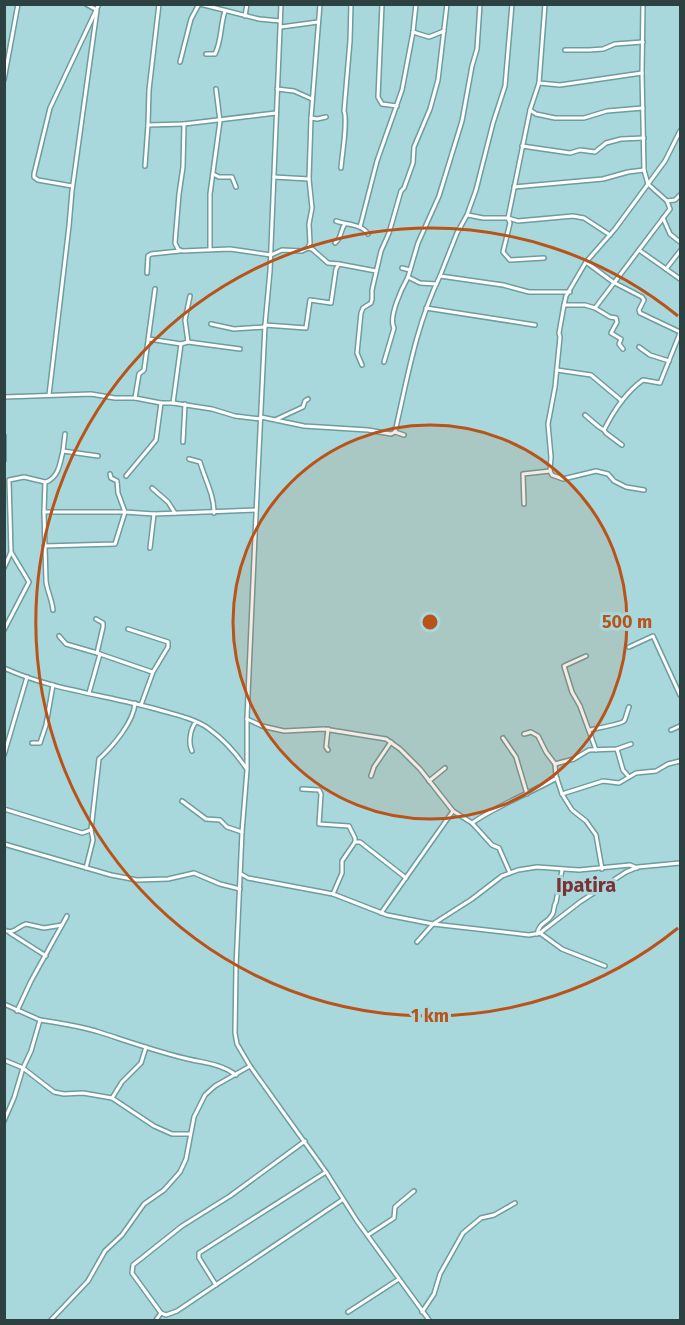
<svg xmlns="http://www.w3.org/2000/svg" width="685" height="1325" font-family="'Fira Sans',sans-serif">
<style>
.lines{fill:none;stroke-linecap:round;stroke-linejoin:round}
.minor-casing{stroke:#6e9c9f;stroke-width:6}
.minor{stroke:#fff;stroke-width:3}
.ring{fill:none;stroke:#b9531a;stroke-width:3}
.labels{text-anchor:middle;stroke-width:6;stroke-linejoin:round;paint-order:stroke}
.quarter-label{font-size:20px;font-weight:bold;fill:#7a3235;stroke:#a8d8db}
.centre{fill:#b9531a;stroke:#a8d8db;stroke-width:3}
.ring-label{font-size:18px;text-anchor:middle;font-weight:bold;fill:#b9531a;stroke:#a8d8db;stroke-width:6;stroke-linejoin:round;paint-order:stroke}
</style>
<rect width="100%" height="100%" fill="#a8d8db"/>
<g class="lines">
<defs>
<g id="minor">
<path d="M200,4L259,19L280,21"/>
<path d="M281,4L270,271L265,325L255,536L247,718V770L242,832L236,967L235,1033L237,1044L250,1066L326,1172L357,1221L429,1320"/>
<path d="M382,4L378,97L382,104L397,106"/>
<path d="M512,4L505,86L493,123L476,190L467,215L457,233L440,276L503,285L529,292H570"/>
<path d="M245,16L247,4"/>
<path d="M281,27L318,22"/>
<path d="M413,32L429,37L444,31"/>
<path d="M565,50H589L603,49L615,44L643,42"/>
<path d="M206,54H215C222,40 220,26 225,11"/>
<path d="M180,62L191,19L199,4"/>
<path d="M4,80L18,4"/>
<path d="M539,83L545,4"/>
<path d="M277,89L294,91L312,99"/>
<path d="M530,110L536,114L555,118H584L607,111L643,108"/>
<path d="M276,113L184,124L183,167L179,194L175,243L178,249L182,251L230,249L271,255L282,250L302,251L308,248L310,243L309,224L312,208L309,179L311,118L320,4"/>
<path d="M311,118L317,119L326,117"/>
<path d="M148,125L149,90L159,4"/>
<path d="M680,131L665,161L615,229L586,262L613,282L642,297L644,300L639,310L640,313L680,332"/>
<path d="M522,146L570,153L580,150L595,152L606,143L621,139L644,138"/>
<path d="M145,166L148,125L184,124"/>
<path d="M341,168C342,154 348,121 344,111L350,41L351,4"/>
<path d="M213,174L219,177H232L236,187"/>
<path d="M274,177L309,179"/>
<path d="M72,186L38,180L34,177V174L50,108L99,4"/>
<path d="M514,187L603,179L628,172L644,170"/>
<path d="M667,201L675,200L680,195"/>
<path d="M468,215L483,218H508L518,221L573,216L584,218L610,235"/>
<path d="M663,218L670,234L680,242"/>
<path d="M336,221C347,225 362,224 368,234"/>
<path d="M360,227L377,161L402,90L413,32L416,4"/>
<path d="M335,243C342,238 340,230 345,224"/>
<path d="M308,248L312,249L328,263L339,264"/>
<path d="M210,249V194L220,121L216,89"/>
<path d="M639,250L666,269"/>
<path d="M680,251L666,269L680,279"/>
<path d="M544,258L510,260L503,252L510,223L508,218L530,110L539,83L560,85L642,73"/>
<path d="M586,262L566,296L564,305H585L595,308L670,209L667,201L648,184L644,170L642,73L643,4"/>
<path d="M402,268L410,270"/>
<path d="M147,273L148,256L151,254L180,251"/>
<path d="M436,284L420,283L408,277L418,243L439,196L462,121L472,66L477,49L480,4"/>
<path d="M564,305L559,333L560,337L555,387L548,424L551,457L550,471L552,475L563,479L596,471L608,474L614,481L626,487L644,490"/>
<path d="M426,308L535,325"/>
<path d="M595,308L610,317L616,318L617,322L611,333L621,339L619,344L623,349"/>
<path d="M211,324L234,329L265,327"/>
<path d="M265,325L306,328L310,300L331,303L336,269L339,264L376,271"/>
<path d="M149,339L181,344L188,342L185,320L190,296"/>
<path d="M188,342L240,349"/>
<path d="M639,347L650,355L669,361"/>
<path d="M384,362L394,328C388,317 402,288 408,277"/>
<path d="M362,365L357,353L361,313L363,308L371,303L372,299V290L381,251L389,233L401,191L404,188L413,163L414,147L430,109L438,80L447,4"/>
<path d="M557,370L591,375L622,401"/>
<path d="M49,395L69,226L72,191L97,10L86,4"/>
<path d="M4,397L91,394L115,398H135L161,403H173L212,409L235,416L261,419"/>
<path d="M135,398L139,374L144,370L155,289"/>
<path d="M173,403L181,344"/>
<path d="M585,415L599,427L604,430"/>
<path d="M261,417L304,426L368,430L391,434L395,432"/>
<path d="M277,419L303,407L305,401L308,399"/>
<path d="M404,435L395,432C407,380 416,325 440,276"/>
<path d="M4,436V460"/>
<path d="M183,442L185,404"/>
<path d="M622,445L606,433L604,430C613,412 626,392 643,380L660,383L680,333"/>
<path d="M63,451L65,434"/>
<path d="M189,459L200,462C205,480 214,494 214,513"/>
<path d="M126,476L156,440L161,403"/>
<path d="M46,482C59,477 60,463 63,451L98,456"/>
<path d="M152,488L168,502L175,513"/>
<path d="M524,504L523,474L550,471"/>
<path d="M44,512L46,581C47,591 52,599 53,610"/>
<path d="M44,546L115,544L125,512L118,493L117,481L111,478L110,474"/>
<path d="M150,548L154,514"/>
<path d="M4,568L11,552L9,480L24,477L45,482L44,512H125L154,514L256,510"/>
<path d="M128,629L168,642V647L153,672L141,705"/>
<path d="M4,630L29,582L11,552"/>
<path d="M59,636L66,644L97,653"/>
<path d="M629,647L653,636L680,695"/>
<path d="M100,654L152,672"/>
<path d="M586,656L564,666L572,692L580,706L596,750"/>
<path d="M4,668C52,690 106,695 156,709C173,714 193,718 208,728C223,739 236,753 246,768"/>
<path d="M89,693L100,654L97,653L103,627V623L96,619"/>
<path d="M247,719L262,726L284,731L324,729L386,739L400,749L420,769L453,811L472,823L492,845L499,848L510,873"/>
<path d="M328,729L326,747L328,750"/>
<path d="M589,730C594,729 621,724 624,721C626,718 627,711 629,707"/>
<path d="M671,730L680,726"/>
<path d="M524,734L531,732L538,736L546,752L555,764L556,776L562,794L572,810L586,821L596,835L602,869"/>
<path d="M503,738L516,757L527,794"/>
<path d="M32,743H40L46,725L53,685"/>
<path d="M617,749L623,770L629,777"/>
<path d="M192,751C188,743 190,729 196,722"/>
<path d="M4,755L27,677"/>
<path d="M555,764L574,759L589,750L617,749L631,744"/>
<path d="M371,776L374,767L391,742"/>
<path d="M429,781L445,768"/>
<path d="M302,789L319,790L321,794L319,824L349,826L355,838V842H360L406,878"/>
<path d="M562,794L603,781L619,783L636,773L656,771L668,764L680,761"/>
<path d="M182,801L206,819L220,820L227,827L242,832"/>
<path d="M4,809L82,833L91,830"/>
<path d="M472,823C498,805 528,794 557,778"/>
<path d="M4,844L111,875L137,880L168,879L194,873L220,884L240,889"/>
<path d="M86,868L93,840L91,830L99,759C112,747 134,722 135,703"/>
<path d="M241,874L248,878L333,894L387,915L433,924L529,935L540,933L580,902L626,872L638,867L680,863"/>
<path d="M333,894L342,873V861L355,842"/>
<path d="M381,913L453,811"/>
<path d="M4,930C14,935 18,926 26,924L44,928L62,925"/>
<path d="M10,933L46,956"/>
<path d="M540,933L562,949L605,966"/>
<path d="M537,934C540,921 547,924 552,915C555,911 553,906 556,902L562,870"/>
<path d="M417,942L433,924L472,899L502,876L518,870L537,867L579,870L630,865L637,868"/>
<path d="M4,1004L40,1020"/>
<path d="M17,1011L31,981L67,916"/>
<path d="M4,1060L23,1068L14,1098L4,1121"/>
<path d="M112,1098L122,1082L141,1063L146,1047"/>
<path d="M189,1134H172L154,1126L112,1098L83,1093L64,1094L54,1092L23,1068L31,1051L40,1020C60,1023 80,1026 99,1032C127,1041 155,1051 184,1058C203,1063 220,1063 236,1075"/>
<path d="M368,1235L394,1218L395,1207L414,1191"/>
<path d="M216,1285L199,1258V1253L326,1172"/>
<path d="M348,1312L399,1279"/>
<path d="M422,1312L434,1294L440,1274L463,1233L481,1218L494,1215L515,1203"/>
<path d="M161,1313L166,1315L177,1311L342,1200"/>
<path d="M51,1320L88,1281L105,1251L122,1235L144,1204L164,1190L180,1172L186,1159L194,1117L205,1095L215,1086L250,1066"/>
<path d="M156,1320L161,1313L132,1273L133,1265L182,1226L230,1196L305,1141"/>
</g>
</defs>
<use href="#minor" class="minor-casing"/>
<use href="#minor" class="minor"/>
</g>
<circle cx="430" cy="622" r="197" fill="#b9531a" fill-opacity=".12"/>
<g class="ring">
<circle cx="430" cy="622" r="197"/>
<path d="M678 928A394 394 0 1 1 678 316"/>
</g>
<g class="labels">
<g class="quarter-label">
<text x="586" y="892">Ipatira</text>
</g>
</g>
<circle cx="430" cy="622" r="9" class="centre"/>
<g class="ring-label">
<text x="627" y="628">500 m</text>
<text x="430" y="1022">1 km</text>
</g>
<rect width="685" height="1325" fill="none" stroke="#2d4142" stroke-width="12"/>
</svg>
